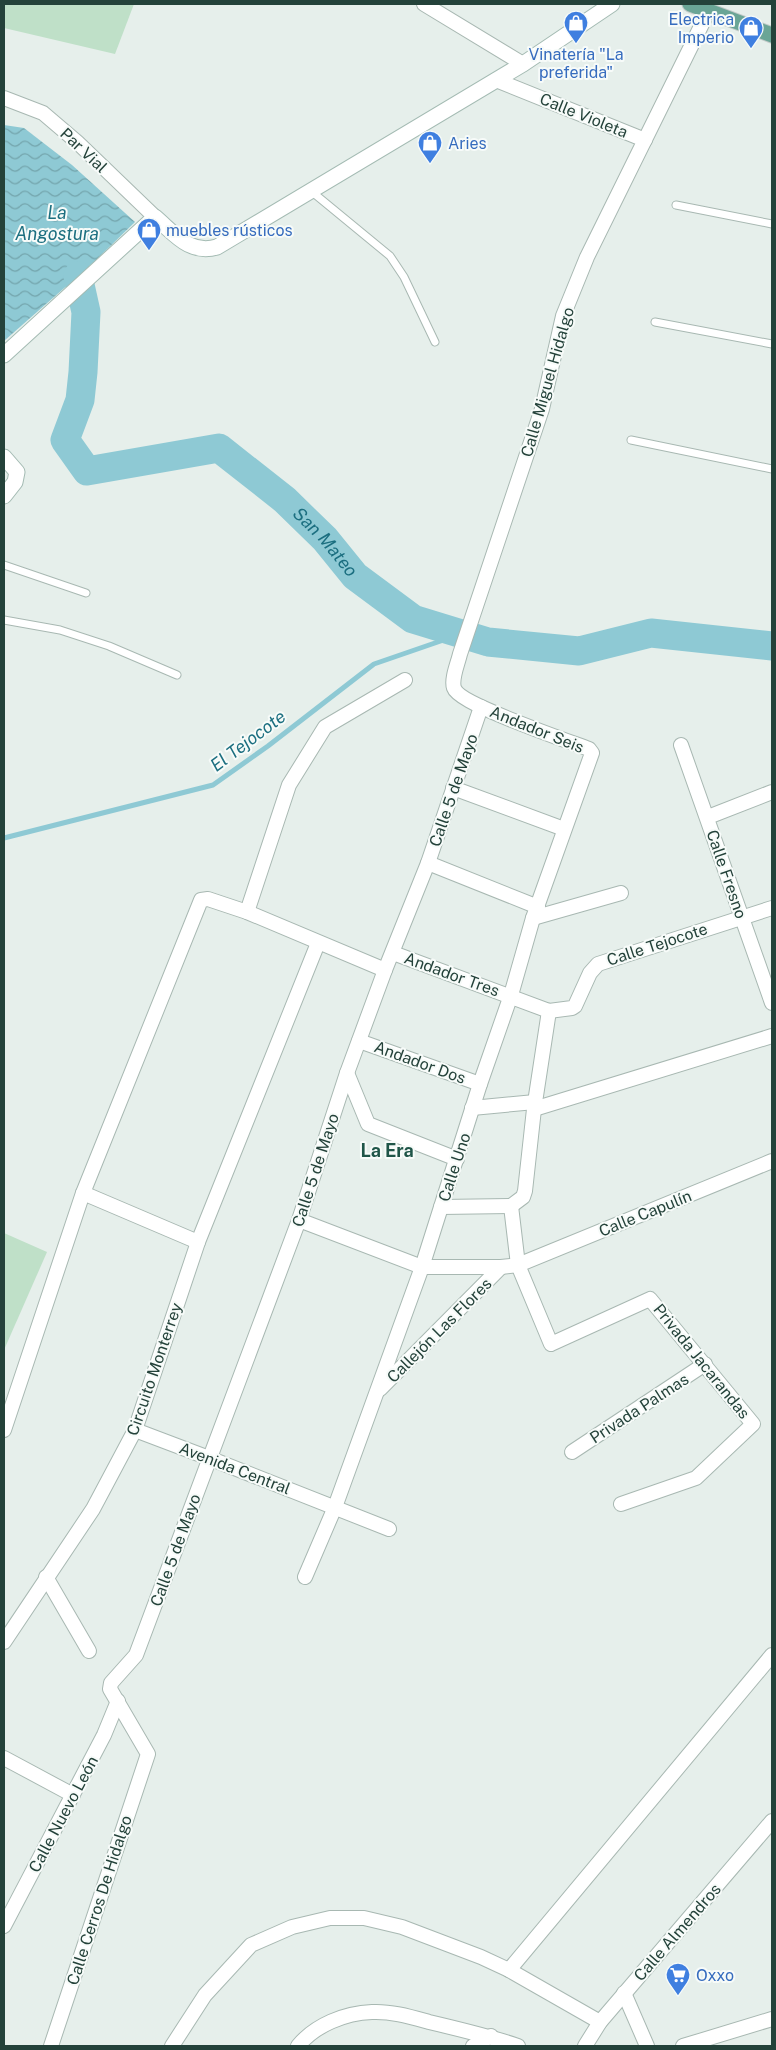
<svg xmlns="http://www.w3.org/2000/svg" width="776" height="2050" font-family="'Public Sans',sans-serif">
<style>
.garden{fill:#bfe0c8}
.water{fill:url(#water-waves)}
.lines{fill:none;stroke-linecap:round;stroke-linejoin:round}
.stream{stroke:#8ec9d4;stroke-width:5}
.river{stroke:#8ec9d4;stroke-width:29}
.lane-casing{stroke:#a8b8b2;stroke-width:9}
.street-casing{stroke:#a8b8b2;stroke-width:16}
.secondary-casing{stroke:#a4bbb3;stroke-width:17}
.primary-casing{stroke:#c2cac8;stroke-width:17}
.lane{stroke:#fff;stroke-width:7}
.street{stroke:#fff;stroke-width:14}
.secondary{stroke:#fff;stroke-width:15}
.primary{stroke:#6aa596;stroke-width:15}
.labels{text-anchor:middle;stroke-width:4;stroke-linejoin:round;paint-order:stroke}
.shop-label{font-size:16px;fill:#366cbe;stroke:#f7fbf9;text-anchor:start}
.street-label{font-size:16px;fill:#24423a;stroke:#f7fbf9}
.water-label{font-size:18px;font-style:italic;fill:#1c6f80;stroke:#f7fbf9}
.neighbourhood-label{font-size:18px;font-weight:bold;fill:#1f5548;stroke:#f7fbf9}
</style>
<defs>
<pattern id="water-waves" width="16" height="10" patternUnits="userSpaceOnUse" patternTransform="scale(1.25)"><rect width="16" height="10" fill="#8ec9d4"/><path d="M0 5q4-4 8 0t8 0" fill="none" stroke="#74a5ad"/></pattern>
</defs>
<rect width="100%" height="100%" fill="#e6efeb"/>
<g class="garden">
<path d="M4,4H134L115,54L4,28Z"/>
<path d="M4,1233L47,1252L4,1350Z"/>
</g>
<path class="water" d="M4,125L24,128L72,165L135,222L95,261L4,341Z"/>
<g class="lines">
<path class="stream" d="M4,838L213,785L268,746L374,664L461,634"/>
<path class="river" id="s1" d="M78,276L86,312L83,372L80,400L65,440L87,471L219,448L285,500L325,539L355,576L413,619L488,642L579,651L651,633L772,646"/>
<defs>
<g id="lane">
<path d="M311,191L390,256L404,277L435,342"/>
<path d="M676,205L772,224"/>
<path d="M655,322L772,344"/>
<path d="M631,440L772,469"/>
<path d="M4,565L86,593"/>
<path d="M4,620L60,630L109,646L177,675"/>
</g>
<g id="street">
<path d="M424,4L523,64"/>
<path d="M496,80L645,140"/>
<path d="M4,98L43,113L77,142L155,217"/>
<path d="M681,745L772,1003"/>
<path d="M453,788L564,829"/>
<path d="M708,817L772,792"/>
<path d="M428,863L538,907"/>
<path d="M247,912L289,785L325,727L405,680"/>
<path d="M533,918L621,893"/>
<path d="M393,953L549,1011L572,1008L575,1006L590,973L598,964L772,908"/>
<path d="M359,1041L480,1084"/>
<path d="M347,1073L368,1124L457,1159"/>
<path d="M472,1108L535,1102"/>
<path d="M534,1109L772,1036"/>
<path d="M83,1193L198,1242"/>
<path d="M511,1206L518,1265L551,1344L650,1299L753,1424L696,1478L621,1504"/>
<path d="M511,1206L523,1197L525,1191L534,1109L549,1011"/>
<path d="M441,1207L511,1206"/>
<path d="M299,1220L422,1267H501L518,1265L772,1161"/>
<path d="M380,1389L501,1267"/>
<path d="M4,1430L83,1193L201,900L208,899L247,912L385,970"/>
<path d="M135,1430L209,1458L389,1529"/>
<path d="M572,1452L705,1364"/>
<path d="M46,1577L89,1651"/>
<path d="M305,1577L335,1507L422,1267L480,1084L511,995L533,918L592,753L589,749C568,741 459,704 454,688C451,679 458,663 460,654L542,409L563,316L587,257L708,12"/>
<path d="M4,1642L93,1509L135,1430L198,1242L318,943"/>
<path d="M4,1758L73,1795"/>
<path d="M4,1926L104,1735L118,1701"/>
<path d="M509,1970L772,1655"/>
<path d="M624,1993L647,2046"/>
<path d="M51,2046L148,1754L110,1689L111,1683L136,1655L299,1220L347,1073L385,970L428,863L481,707"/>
<path d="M172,2046L205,1995L251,1945L292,1927L330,1918H364L402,1927L481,1957L509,1970L600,2022"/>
<path d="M298,2046C315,2025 345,2013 372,2012C391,2011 411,2017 429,2022C459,2029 489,2036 518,2046"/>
<path d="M473,2046L491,2036"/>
<path d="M585,2046L600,2022L772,1821"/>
<path d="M683,2046L772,2019"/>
</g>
<g id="secondary">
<path d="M4,355L155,217C174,233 189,255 217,247L523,64L612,4"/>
<path d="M4,457L17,472L15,482L4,496"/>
</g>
<path id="primary" d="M690,4L772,35"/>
</defs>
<use href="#lane" class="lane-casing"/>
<use href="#street" class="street-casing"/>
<use href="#secondary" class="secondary-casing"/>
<use href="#primary" class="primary-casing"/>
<use href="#lane" class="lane"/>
<use href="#street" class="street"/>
<use href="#secondary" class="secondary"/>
<use href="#primary" class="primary"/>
</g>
<defs>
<symbol id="shop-pin" viewBox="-11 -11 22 30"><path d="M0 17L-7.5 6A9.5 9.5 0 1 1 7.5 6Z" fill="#3f7fe0" stroke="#f7fbf9"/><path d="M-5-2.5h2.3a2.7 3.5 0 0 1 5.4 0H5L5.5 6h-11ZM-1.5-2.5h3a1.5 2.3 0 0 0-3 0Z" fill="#fff"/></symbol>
<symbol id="supermarket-pin" viewBox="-11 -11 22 30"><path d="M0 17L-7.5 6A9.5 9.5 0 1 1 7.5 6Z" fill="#3f7fe0" stroke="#f7fbf9"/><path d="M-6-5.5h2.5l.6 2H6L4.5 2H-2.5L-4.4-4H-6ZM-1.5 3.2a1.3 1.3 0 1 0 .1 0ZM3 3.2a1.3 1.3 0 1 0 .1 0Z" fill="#fff"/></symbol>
</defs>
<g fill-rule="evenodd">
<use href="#shop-pin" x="562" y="9" width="28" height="38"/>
<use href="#shop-pin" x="737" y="14" width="28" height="38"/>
<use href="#shop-pin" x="416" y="129" width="28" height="38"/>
<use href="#shop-pin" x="135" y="216" width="28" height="38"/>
<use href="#supermarket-pin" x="664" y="1961" width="28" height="38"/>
</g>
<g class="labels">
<g class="shop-label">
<text x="734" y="25" text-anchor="end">Electrica<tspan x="734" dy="18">Imperio</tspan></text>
<text x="576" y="60" text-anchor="middle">Vinatería "La<tspan x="576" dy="18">preferida"</tspan></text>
<text x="448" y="149">Aries</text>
<text x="166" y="236">muebles rústicos</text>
<text x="696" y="1981">Oxxo</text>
</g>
<g class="street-label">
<text transform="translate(584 115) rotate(22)" y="6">Calle Violeta</text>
<text transform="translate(84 150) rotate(43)" y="6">Par Vial</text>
<text transform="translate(547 382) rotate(-74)" y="6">Calle Miguel Hidalgo</text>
<text transform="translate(537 729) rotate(22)" y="6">Andador Seis</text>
<text transform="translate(453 790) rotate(-71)" y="6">Calle 5 de Mayo</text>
<text transform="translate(727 874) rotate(71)" y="6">Calle Fresno</text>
<text transform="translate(657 944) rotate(-18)" y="6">Calle Tejocote</text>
<text transform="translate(452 974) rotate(20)" y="6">Andador Tres</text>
<text transform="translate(420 1062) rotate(20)" y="6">Andador Dos</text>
<text transform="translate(454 1167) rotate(-72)" y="6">Calle Uno</text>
<text transform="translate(315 1170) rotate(-72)" y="6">Calle 5 de Mayo</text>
<text transform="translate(645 1213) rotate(-22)" y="6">Calle Capulín</text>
<text transform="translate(439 1330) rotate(-45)" y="6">Callejón Las Flores</text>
<text transform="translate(702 1361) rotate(51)" y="6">Privada Jacarandas</text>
<text transform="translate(154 1369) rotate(-71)" y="6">Circuito Monterrey</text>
<text transform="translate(639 1408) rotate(-33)" y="6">Privada Palmas</text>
<text transform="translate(235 1468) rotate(21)" y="6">Avenida Central</text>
<text transform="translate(175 1550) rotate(-70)" y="6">Calle 5 de Mayo</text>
<text transform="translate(63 1814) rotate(-62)" y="6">Calle Nuevo León</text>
<text transform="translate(99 1900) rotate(-72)" y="6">Calle Cerros De Hidalgo</text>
<text transform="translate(677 1932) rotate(-49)" y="6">Calle Almendros</text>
</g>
<g class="water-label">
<text x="57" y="219">La<tspan x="57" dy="21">Angostura</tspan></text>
<text dy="6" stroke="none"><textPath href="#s1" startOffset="482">San Mateo</textPath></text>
<text transform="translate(248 741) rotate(-37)" y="6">El Tejocote</text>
</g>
<g class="neighbourhood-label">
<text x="387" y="1157">La Era</text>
</g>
</g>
<rect width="776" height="2050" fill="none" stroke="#24423a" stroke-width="10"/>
</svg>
